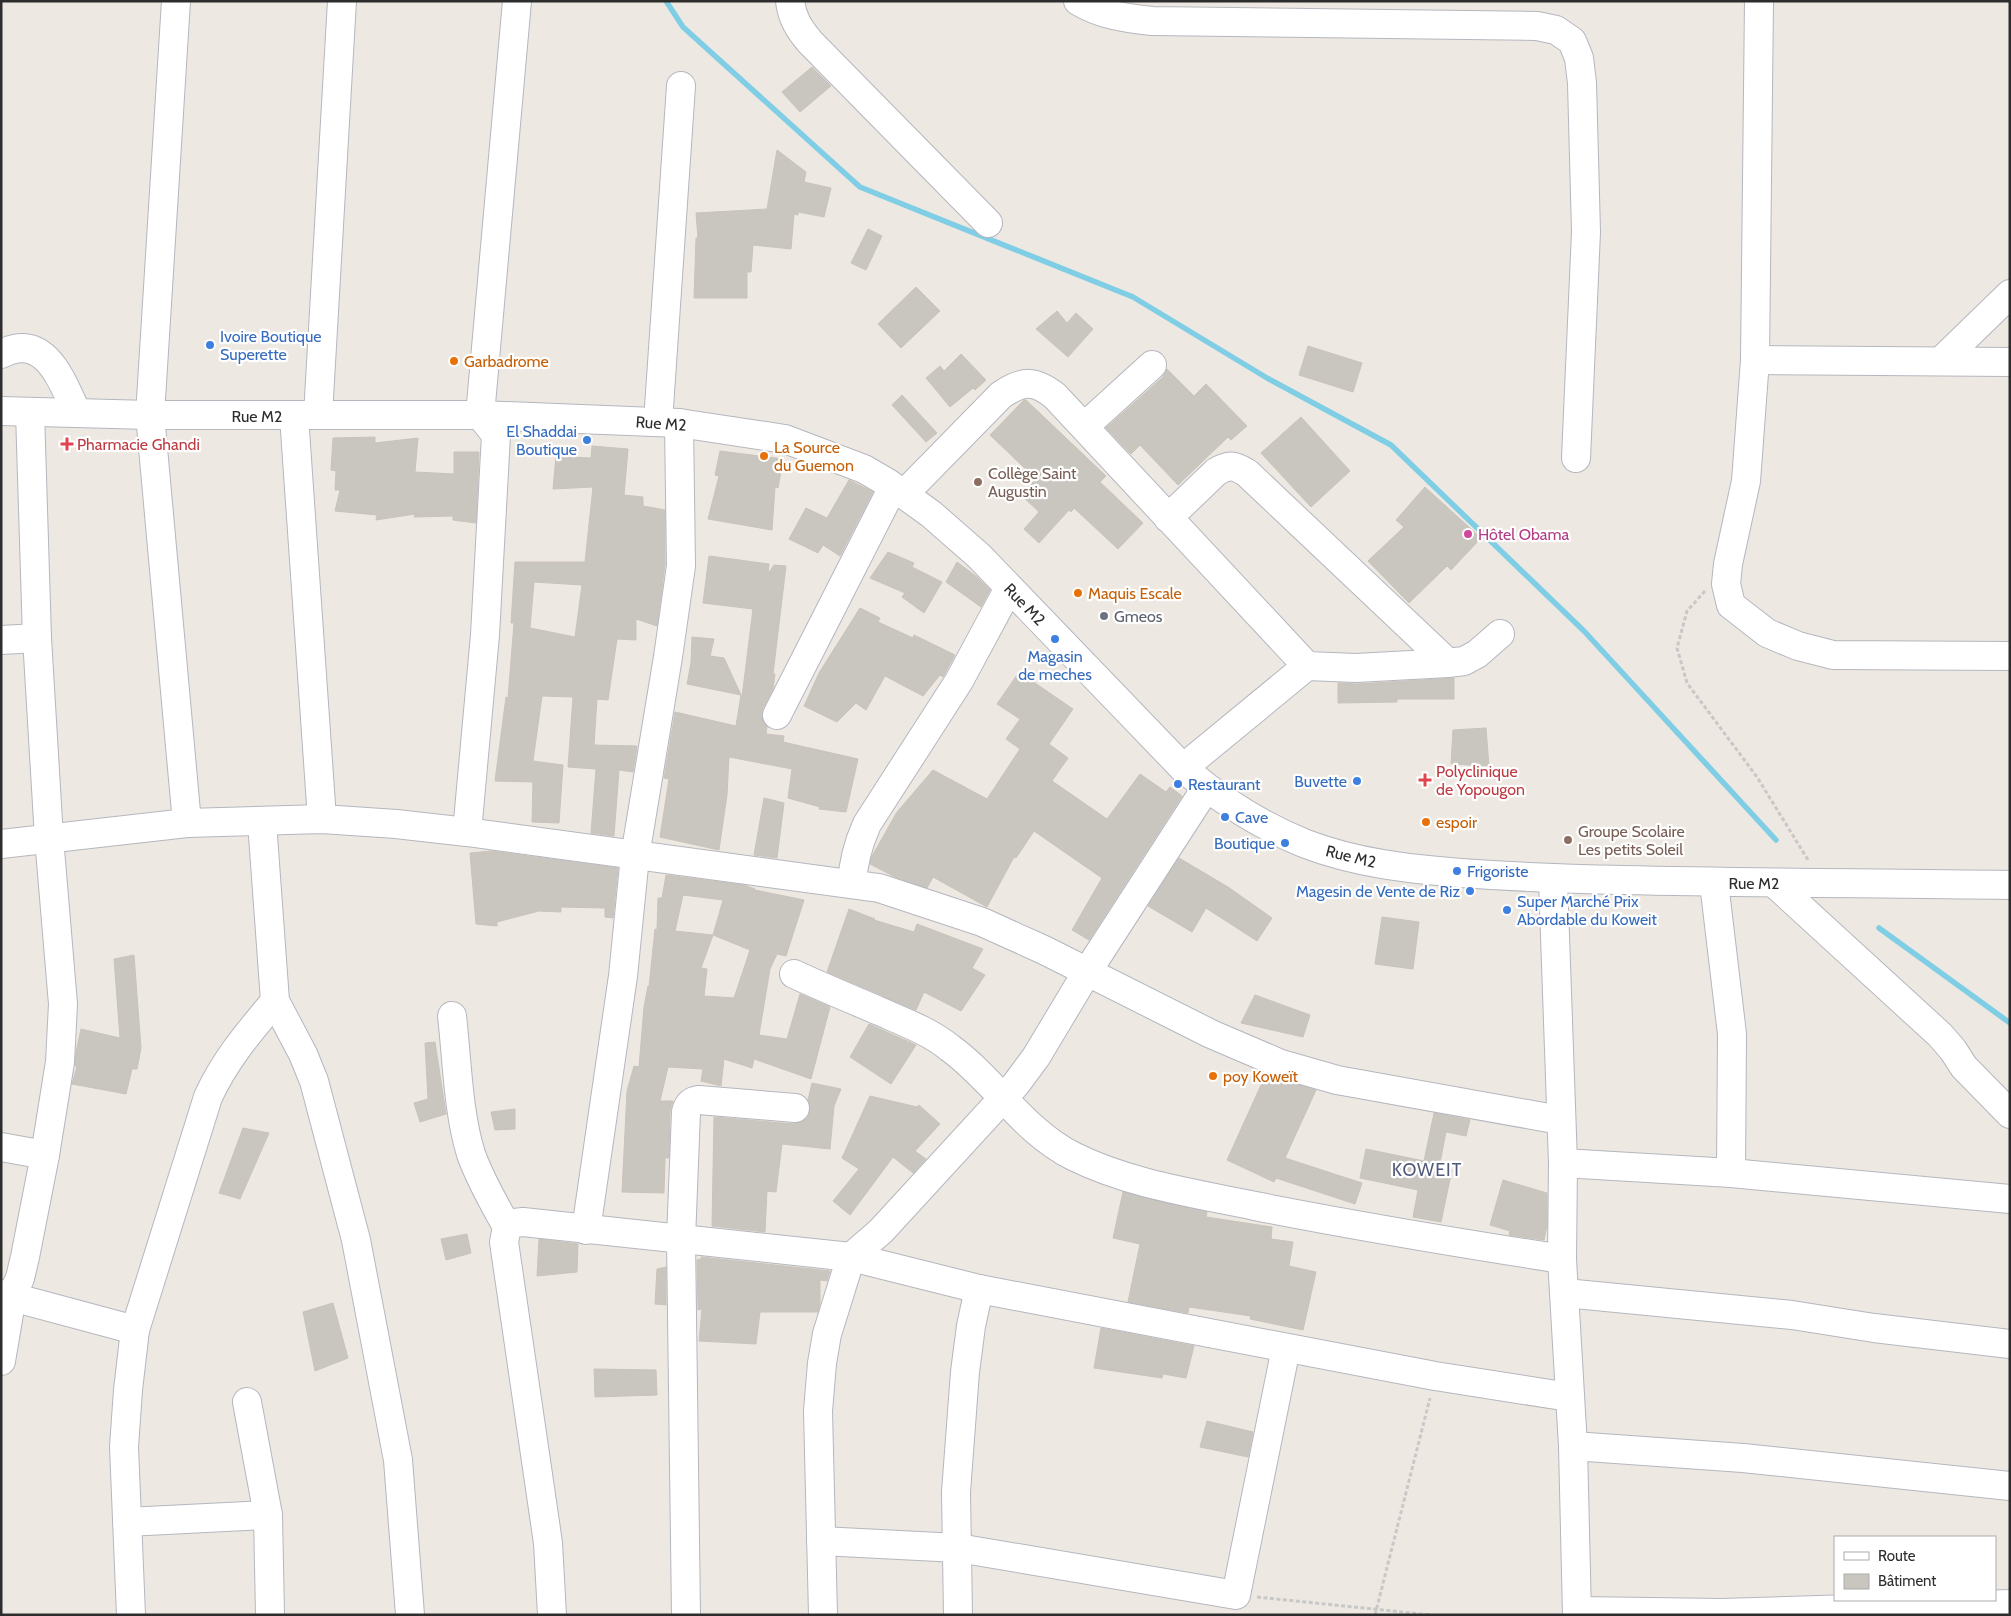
<svg xmlns="http://www.w3.org/2000/svg" width="2011" height="1616" font-family="Cabin,sans-serif">
<style>
.lines{fill:none;stroke-linecap:round;stroke-linejoin:round}
.stream{stroke:#7fcee5;stroke-width:5.5}
.building{fill:#c9c6bf;stroke:#c9c3bb;fill-rule:evenodd}
.minor-casing{stroke:#b5b7bf;stroke-width:30}
.path{stroke:#c8c8c8;stroke-width:3;stroke-dasharray:4 2.5;stroke-linecap:butt}
.minor{stroke:#fff;stroke-width:28}
.shop-dot{fill:#3f7fe0;stroke:#fff;stroke-width:2}
.food-dot{fill:#e8710a;stroke:#fff;stroke-width:2}
.health-dot{fill:#e0444e;stroke:#fff;stroke-width:2}
.education-dot{fill:#8d6e63;stroke:#fff;stroke-width:2}
.hotel-dot{fill:#d1479c;stroke:#fff;stroke-width:2}
.worship-dot{fill:#6b7280;stroke:#fff;stroke-width:2}
.labels{text-anchor:middle;stroke-width:4.5;stroke-linejoin:round;paint-order:stroke}
.shop-label{font-size:16px;fill:#366cbe;stroke:#fff;text-anchor:start}
.food-label{font-size:16px;fill:#c56008;stroke:#fff;text-anchor:start}
.street-label{font-size:16px;fill:#2d2d2d;stroke:#fff}
.health-label{font-size:16px;fill:#be3a42;stroke:#fff;text-anchor:start}
.education-label{font-size:16px;fill:#785e54;stroke:#fff;text-anchor:start}
.hotel-label{font-size:16px;fill:#b23c85;stroke:#fff;text-anchor:start}
.worship-label{font-size:16px;fill:#5b616d;stroke:#fff;text-anchor:start}
.neighbourhood-label{font-size:18px;letter-spacing:1px;fill:#515a7b;stroke:#fff}
</style>
<rect width="100%" height="100%" fill="#ede8e1"/>
<g class="lines">
<g class="stream">
<path d="M666,1L683,27L860,187L1133,297L1267,378L1391,445L1584,631L1776,840"/>
<path d="M1879,928L2010,1023"/>
</g>
</g>
<g class="building">
<path d="M812,67L831,86L800,112L782,92Z"/>
<path d="M777,150L806,172L804,182L831,188L824,217L798,212V215L794,214L791,249L753,245L751,272H747V298H694L696,238H698L696,213L767,209Z"/>
<path d="M868,229L882,236L866,270L851,263Z"/>
<path d="M916,287L940,311L901,348L878,324Z"/>
<path d="M1057,311L1067,323L1076,313L1093,329L1068,357L1036,329Z"/>
<path d="M1308,346L1362,363L1353,392L1299,375Z"/>
<path d="M961,354L986,380L975,390L973,388L950,407L926,378L940,366L944,371Z"/>
<path d="M1167,369L1194,396L1206,384L1247,426L1231,440L1228,437L1178,485L1140,445L1131,454L1106,428L1163,377Z"/>
<path d="M902,395L937,433L926,442L892,405Z"/>
<path d="M1024,400H1026L1106,476L1100,482L1143,523L1118,549L1074,508L1071,512L1069,510L1039,543L1024,529L1039,512L1021,495L1036,479L990,435Z"/>
<path d="M1301,417L1350,471L1311,507L1261,453Z"/>
<path d="M375,437V443L418,438L415,472L454,474V452H479L476,523L453,520V516L414,517L415,514L376,520L377,515L335,511L340,490H335L336,471L331,470L333,438Z"/>
<path d="M592,446L628,449L624,495L643,497V506L665,510V565L657,626L636,619V640L617,639L608,700L597,699L594,745L637,746L633,772L619,770L614,836L591,833L596,769L568,767L573,697L542,696L533,761L563,765L559,823L532,822L533,782L495,781L506,697L508,698L514,623H511L515,562H585L593,487L553,489L556,456L591,458ZM534,582L582,585L575,637L530,628Z"/>
<path d="M720,451L783,459L778,488L775,487L772,530L708,519L719,476L715,475Z"/>
<path d="M849,480L873,492L840,556L823,545L818,553L789,539L806,508L827,518Z"/>
<path d="M1425,487L1481,538L1451,570L1447,566L1409,603L1368,561L1404,527L1396,520Z"/>
<path d="M888,552L914,563L912,567L942,582L924,613L902,597L905,593L870,578Z"/>
<path d="M709,556L769,564L768,574L774,565L786,566L773,674H775L773,689L763,708L761,715L767,726L766,734L784,736L783,742L858,759L846,812L819,809L820,807L788,798L792,769L729,757L727,795L719,850L660,837L669,779L664,778L675,712L736,726L741,695L742,697L753,609L703,603Z"/>
<path d="M957,562L977,577L990,590L981,607L946,582Z"/>
<path d="M860,608L880,618L878,622L913,638L914,635L955,655L943,677L940,675L923,696L885,676L866,710L856,703L837,722L804,706L819,673Z"/>
<path d="M692,637L714,639L710,656L724,658L741,695L687,684L691,663Z"/>
<path d="M1019,672L1073,709L1049,744L1068,758L1052,781L1107,819L1140,774L1166,792L1170,787L1182,796L1089,940L1072,930L1102,878L1034,831L1016,858L1014,857L987,907L933,877L927,888L895,877L870,864L871,858L897,812L933,770L987,799L1020,749L1006,739L1020,719L997,704Z"/>
<path d="M1454,678V699H1397V702L1338,703V683L1357,684Z"/>
<path d="M1486,728L1489,766L1451,764L1453,730Z"/>
<path d="M764,798L784,803L777,858L754,855Z"/>
<path d="M491,851L618,868L613,918L605,917V908L561,907V912L539,911L497,922V926L476,924L470,853Z"/>
<path d="M1179,858L1228,887L1272,918L1257,941L1206,908L1192,932L1148,906Z"/>
<path d="M666,875L744,885L755,889V890L804,900L786,956L777,954L770,969L759,1035L787,1039L800,994L830,1007L811,1079L754,1059L752,1068L724,1059L721,1086L701,1081L703,1069L668,1067L660,1101H673L670,1111L669,1158H665L664,1193L622,1192L627,1091L634,1066L639,1067L644,1007L648,986L649,987L655,929L657,930L658,898H662ZM683,895L723,900L713,935L675,931ZM713,935L750,950L734,998L704,996L707,969L701,968Z"/>
<path d="M849,909L875,919L874,920L914,932L917,924L983,949L972,968L985,975L961,1011L924,992L916,1010L827,972Z"/>
<path d="M1382,917L1419,922L1413,969L1375,964Z"/>
<path d="M134,955L141,1048L137,1069H132L126,1094L72,1084L77,1066H75L76,1052L81,1029L120,1038L114,959Z"/>
<path d="M1255,995L1310,1015L1303,1037L1241,1023Z"/>
<path d="M869,1024L916,1045L891,1084L850,1057Z"/>
<path d="M435,1042L446,1114L420,1122L414,1103L428,1099L425,1043Z"/>
<path d="M1266,1074L1316,1090L1285,1158L1362,1183L1355,1204L1276,1178L1274,1182L1227,1160Z"/>
<path d="M812,1083L841,1089L834,1106L830,1149L782,1144L776,1192L767,1191L765,1232L712,1226L714,1117L794,1124L801,1122L808,1117L810,1110L808,1100Z"/>
<path d="M870,1096L917,1107L919,1105L940,1124L915,1151L926,1159L913,1173L893,1157L850,1215L833,1201L859,1169L842,1158Z"/>
<path d="M515,1109V1129L495,1130L491,1112Z"/>
<path d="M1434,1113L1470,1120L1466,1136L1446,1132L1439,1168L1452,1170L1441,1222L1413,1217L1418,1190L1360,1178L1366,1149L1424,1161Z"/>
<path d="M243,1128L269,1133L240,1199L219,1193Z"/>
<path d="M1503,1180L1547,1193V1226L1544,1240L1509,1235L1510,1231L1490,1225Z"/>
<path d="M1123,1192L1207,1212L1206,1217L1272,1227L1271,1239L1293,1242L1289,1266L1316,1272L1303,1330L1250,1319L1251,1316L1189,1307L1188,1313L1128,1302L1140,1244L1113,1238Z"/>
<path d="M467,1234L471,1253L446,1260L441,1239Z"/>
<path d="M539,1239L578,1244L577,1272L537,1276Z"/>
<path d="M701,1257L830,1271L827,1281L820,1280V1303L818,1312H760L756,1344L699,1341L702,1309L698,1310V1308L697,1260L701,1259Z"/>
<path d="M666,1267V1305L655,1304L657,1269Z"/>
<path d="M333,1303L348,1358L315,1371L303,1312Z"/>
<path d="M1101,1328L1194,1346L1186,1378L1163,1374L1162,1378L1094,1368Z"/>
<path d="M594,1369L656,1370L657,1395L595,1397Z"/>
<path d="M1207,1421L1253,1432L1248,1457L1200,1447Z"/>
</g>
<g class="lines">
<defs>
<g id="minor">
<path d="M176,1L150,415L187,823"/>
<path d="M790,1C792,18 799,29 810,42L988,223"/>
<path d="M1078,1C1101,15 1125,18 1152,21L1537,26L1556,30L1572,41L1579,58L1582,83L1586,232L1576,458"/>
<path d="M1759,1L1755,360L1746,481L1728,564L1726,584L1731,605L1767,633L1798,646L1833,655L2010,656"/>
<path d="M1,354C46,331 62,382 77,413"/>
<path d="M1755,360L2010,362"/>
<path d="M1941,361L2010,294"/>
<path d="M1,411L150,415H480L679,423L785,439L864,469L888,483L931,514L979,556L1183,768C1219,799 1261,826 1306,844C1356,863 1409,869 1461,873C1516,877 1570,879 1624,880C1753,883 1881,883 2010,885"/>
<path d="M318,415L342,1"/>
<path d="M294,416L322,819"/>
<path d="M658,422L681,86"/>
<path d="M1085,426L1152,365"/>
<path d="M904,494L1001,395C1023,380 1035,380 1055,396L1307,666L1356,668L1448,663L1464,661L1477,654L1500,634"/>
<path d="M1168,518L1216,472C1229,464 1234,465 1247,473L1448,663"/>
<path d="M1,640L37,638"/>
<path d="M777,715L893,487"/>
<path d="M1183,768L1307,666"/>
<path d="M262,822L275,1001L303,1054L314,1081L356,1240L398,1460L410,1615"/>
<path d="M467,832L485,635L496,435L480,415L517,1"/>
<path d="M1,844L187,823L322,819L396,824L467,832L879,888L982,922L1044,950L1211,1034L1281,1064L1337,1080L1560,1120"/>
<path d="M1553,879L1563,1163L1562,1259L1573,1446L1577,1615"/>
<path d="M1714,883L1732,1034L1731,1173"/>
<path d="M1774,883L1940,1035L1953,1050L1964,1067L2010,1114"/>
<path d="M852,884C853,862 858,844 867,824L959,681L1009,588"/>
<path d="M794,974C822,987 851,999 879,1011C904,1022 929,1031 950,1048C994,1080 1023,1131 1073,1156C1129,1184 1193,1193 1255,1206C1357,1226 1459,1243 1562,1259"/>
<path d="M452,1016C457,1059 458,1113 471,1154C480,1180 494,1203 507,1227"/>
<path d="M1,1147L45,1155"/>
<path d="M1563,1163L1731,1173L2010,1199"/>
<path d="M586,1230L623,976L635,856L668,657L681,566L679,423"/>
<path d="M1565,1293L1792,1315L1874,1328L2010,1344"/>
<path d="M1,1294L135,1330"/>
<path d="M1,1361L12,1296L20,1278L25,1257L45,1155L60,1062L63,1004L49,838L37,638L30,412"/>
<path d="M247,1402L268,1515L270,1615"/>
<path d="M1573,1446L1743,1458L2010,1486"/>
<path d="M127,1522L268,1515"/>
<path d="M821,1541L958,1548L1236,1595L1286,1348"/>
<path d="M1578,1611L1721,1613L2010,1604"/>
<path d="M131,1615L124,1447L128,1390L135,1330L208,1097C225,1060 249,1032 275,1001"/>
<path d="M552,1615L548,1543L504,1242L507,1227L514,1223L523,1222L851,1257L979,1289L1435,1376L1569,1397"/>
<path d="M686,1615L681,1239L686,1112C688,1104 691,1101 699,1100L795,1108"/>
<path d="M823,1615L818,1411L822,1363L827,1334L851,1257L881,1231L1016,1084L1036,1057L1087,972L1206,788"/>
<path d="M958,1615L956,1492L965,1372L971,1326L979,1289"/>
</g>
</defs>
<use href="#minor" class="minor-casing"/>
<g class="path">
<path d="M1705,591L1687,611L1677,648L1687,683L1757,777L1808,860"/>
<path d="M1257,1597L1431,1615"/>
<path d="M1375,1615L1430,1398"/>
</g>
<use href="#minor" class="minor"/>
</g>
<g class="shop-dot">
<circle cx="210" cy="345" r="5"/>
<circle cx="587" cy="440" r="5"/>
<circle cx="1055" cy="639" r="5"/>
<circle cx="1357" cy="781" r="5"/>
<circle cx="1178" cy="784" r="5"/>
<circle cx="1225" cy="817" r="5"/>
<circle cx="1285" cy="843" r="5"/>
<circle cx="1457" cy="871" r="5"/>
<circle cx="1470" cy="891" r="5"/>
<circle cx="1507" cy="910" r="5"/>
</g>
<g class="food-dot">
<circle cx="454" cy="361" r="5"/>
<circle cx="764" cy="456" r="5"/>
<circle cx="1078" cy="593" r="5"/>
<circle cx="1426" cy="822" r="5"/>
<circle cx="1213" cy="1076" r="5"/>
</g>
<g class="health-dot">
<path d="M64.5 436.5h5v5h5v5h-5v5h-5v-5h-5v-5h5z"/>
<path d="M1422.5 772.5h5v5h5v5h-5v5h-5v-5h-5v-5h5z"/>
</g>
<g class="education-dot">
<circle cx="978" cy="482" r="5"/>
<circle cx="1568" cy="840" r="5"/>
</g>
<circle class="hotel-dot" cx="1468" cy="534" r="5"/>
<circle class="worship-dot" cx="1104" cy="616" r="5"/>
<g class="labels">
<g class="shop-label">
<text x="220" y="342">Ivoire Boutique<tspan x="220" dy="18">Superette</tspan></text>
<text x="577" y="437" text-anchor="end">El Shaddai<tspan x="577" dy="18">Boutique</tspan></text>
<text x="1055" y="662" text-anchor="middle">Magasin<tspan x="1055" dy="18">de meches</tspan></text>
<text x="1347" y="787" text-anchor="end">Buvette</text>
<text x="1188" y="790">Restaurant</text>
<text x="1235" y="823">Cave</text>
<text x="1275" y="849" text-anchor="end">Boutique</text>
<text x="1467" y="877">Frigoriste</text>
<text x="1460" y="897" text-anchor="end">Magesin de Vente de Riz</text>
<text x="1517" y="907">Super Marché Prix<tspan x="1517" dy="18">Abordable du Koweit</tspan></text>
</g>
<g class="food-label">
<text x="464" y="367">Garbadrome</text>
<text x="774" y="453">La Source<tspan x="774" dy="18">du Guemon</tspan></text>
<text x="1088" y="599">Maquis Escale</text>
<text x="1436" y="828">espoir</text>
<text x="1223" y="1082">poy Koweït</text>
</g>
<g class="street-label">
<text x="257" y="422">Rue M2</text>
<text transform="translate(661 423) rotate(4)" y="6">Rue M2</text>
<text transform="translate(1025 604) rotate(46)" y="6">Rue M2</text>
<text transform="translate(1351 856) rotate(14)" y="6">Rue M2</text>
<text x="1754" y="889">Rue M2</text>
</g>
<g class="health-label">
<text x="77" y="450">Pharmacie Ghandi</text>
<text x="1436" y="777">Polyclinique<tspan x="1436" dy="18">de Yopougon</tspan></text>
</g>
<g class="education-label">
<text x="988" y="479">Collège Saint<tspan x="988" dy="18">Augustin</tspan></text>
<text x="1578" y="837">Groupe Scolaire<tspan x="1578" dy="18">Les petits Soleil</tspan></text>
</g>
<g class="hotel-label">
<text x="1478" y="540">Hôtel Obama</text>
</g>
<g class="worship-label">
<text x="1114" y="622">Gmeos</text>
</g>
<g class="neighbourhood-label">
<text x="1427" y="1176">KOWEIT</text>
</g>
</g>
<rect width="2011" height="1616" fill="none" stroke="#2d2d2d" stroke-width="5"/>
<rect x="1834" y="1536" width="162" height="65" fill="#ffffff" stroke="#ababab"/>
<rect x="1844" y="1552" width="25" height="8" fill="#ffffff" stroke="#ababab"/>
<text x="1878" y="1561" font-size="15" fill="#2d2d2d">Route</text>
<rect x="1844" y="1574" width="25" height="15" fill="#c9c6bf" stroke="#ababab"/>
<text x="1878" y="1586" font-size="15" fill="#2d2d2d">Bâtiment</text>
</svg>
